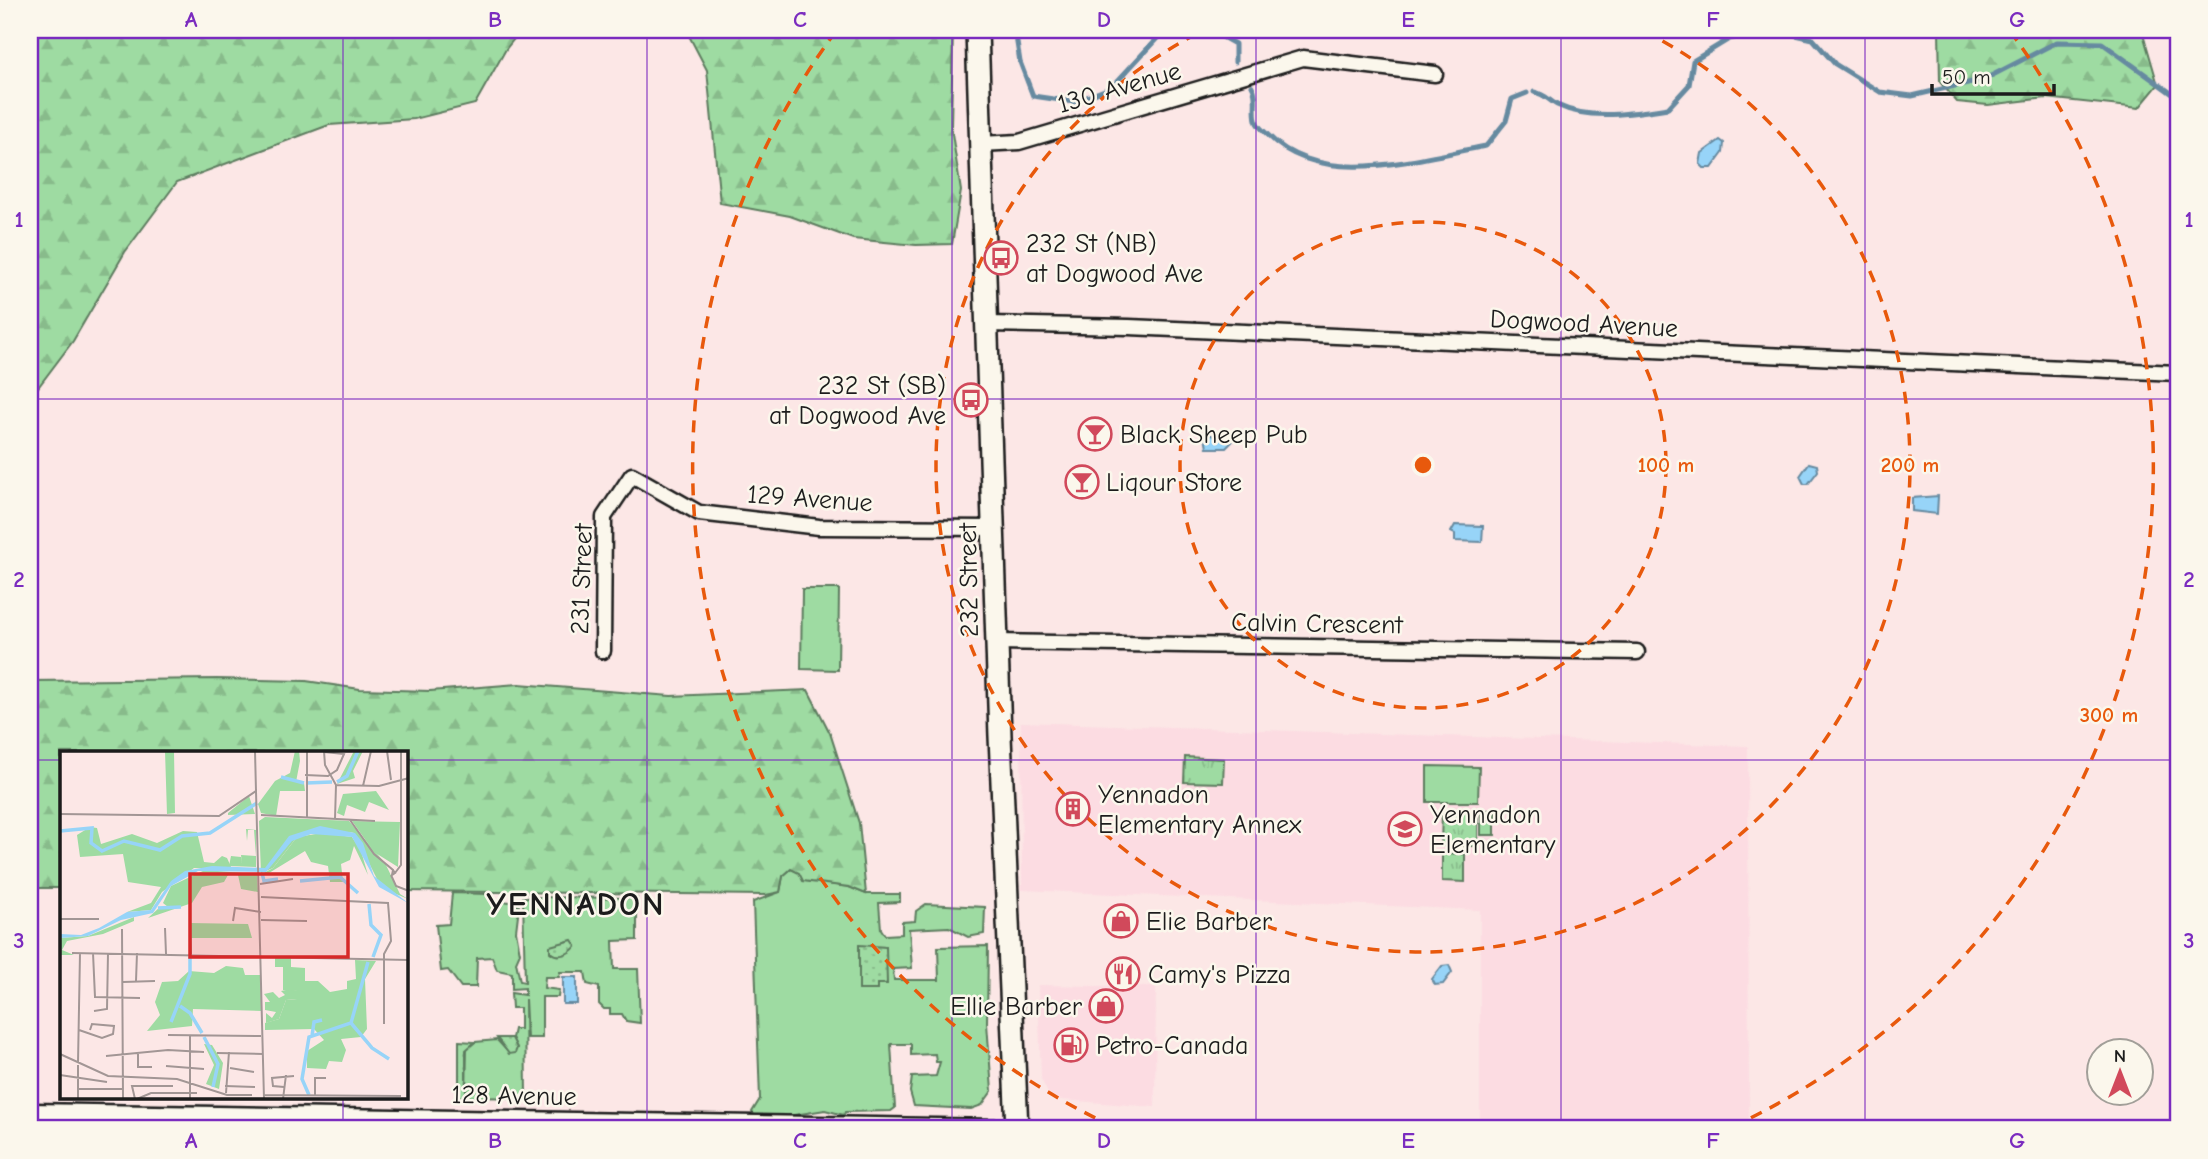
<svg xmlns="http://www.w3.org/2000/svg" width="2208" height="1159" font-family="'Comic Neue',sans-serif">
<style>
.built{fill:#fcdce2}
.grass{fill:#9edba2;stroke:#5d7c5f;stroke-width:2}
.forest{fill:url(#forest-firs);stroke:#5d7c5f;stroke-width:2}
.park{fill:url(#park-tufts);stroke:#5d7c5f;stroke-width:2}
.garden{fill:url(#garden-dots);stroke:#5d7c5f;stroke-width:2}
.water{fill:#97d4f8;stroke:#668aa0;stroke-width:2}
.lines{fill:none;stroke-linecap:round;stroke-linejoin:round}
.stream{stroke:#668aa0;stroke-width:5}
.minor-casing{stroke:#1c1c1c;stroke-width:19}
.tertiary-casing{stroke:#1c1c1c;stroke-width:23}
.secondary-casing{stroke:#1c1c1c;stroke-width:26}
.minor{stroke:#fbf7ec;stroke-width:14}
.tertiary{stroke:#fbf7ec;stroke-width:18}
.secondary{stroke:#fbf7ec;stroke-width:21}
.grid{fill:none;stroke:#7b2cbf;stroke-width:2;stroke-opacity:0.55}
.ring{fill:none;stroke:#e8590c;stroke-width:3.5;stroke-dasharray:12 9}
.labels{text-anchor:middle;stroke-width:5;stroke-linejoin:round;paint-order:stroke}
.street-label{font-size:26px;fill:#1c1c1c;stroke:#fbf7ec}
.poi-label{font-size:26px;fill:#1c1c1c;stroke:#fbf7ec;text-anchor:start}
.district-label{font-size:33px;font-weight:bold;letter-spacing:2px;fill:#1c1c1c;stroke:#fbf7ec}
.inset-river{fill:none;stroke:#97d4f8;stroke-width:3.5}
.inset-road{fill:none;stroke:#a29695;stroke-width:2}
.view{fill:#d62828;fill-opacity:0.15;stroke:#d62828;stroke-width:3.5}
.inset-edge{fill:none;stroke:#1c1c1c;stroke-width:3.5}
.centre{fill:#e8590c;stroke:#fbf7ec;stroke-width:3.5}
.ring-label{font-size:21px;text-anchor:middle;font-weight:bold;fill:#e8590c;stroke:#fbf7ec;stroke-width:5;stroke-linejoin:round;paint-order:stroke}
.neatline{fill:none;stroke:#7b2cbf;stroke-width:2.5}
.grid-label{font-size:23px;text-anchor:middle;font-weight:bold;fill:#7b2cbf}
</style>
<defs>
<pattern id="forest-firs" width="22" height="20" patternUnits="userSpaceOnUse" patternTransform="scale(1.75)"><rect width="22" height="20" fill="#9edba2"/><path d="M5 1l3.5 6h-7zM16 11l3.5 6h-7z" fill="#88bb8b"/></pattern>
<pattern id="park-tufts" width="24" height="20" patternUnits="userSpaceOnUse" patternTransform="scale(1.75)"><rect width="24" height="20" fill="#9edba2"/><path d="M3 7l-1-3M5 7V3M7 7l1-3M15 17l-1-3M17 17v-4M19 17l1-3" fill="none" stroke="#88bb8b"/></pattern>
<pattern id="garden-dots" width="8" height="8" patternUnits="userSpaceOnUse" patternTransform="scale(1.75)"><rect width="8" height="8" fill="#9edba2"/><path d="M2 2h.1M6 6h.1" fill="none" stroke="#88bb8b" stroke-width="1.8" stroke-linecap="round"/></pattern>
</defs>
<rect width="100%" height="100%" fill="#fce7e6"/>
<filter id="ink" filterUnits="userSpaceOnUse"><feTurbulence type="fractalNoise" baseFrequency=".0143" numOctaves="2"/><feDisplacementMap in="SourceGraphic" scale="14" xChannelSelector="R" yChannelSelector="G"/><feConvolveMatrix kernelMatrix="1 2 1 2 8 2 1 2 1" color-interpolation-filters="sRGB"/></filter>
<g filter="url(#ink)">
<g class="built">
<path d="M1021,722L1748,746L1749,1129H1632L1480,1122V910L1022,890Z"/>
<path d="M1038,985L1156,987L1155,1107L1051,1099L1041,1079Z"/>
</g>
<g class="grass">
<path d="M802,589H839L838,670L801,669Z"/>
<path d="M1427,766L1479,767L1478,802H1427Z"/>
<path d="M791,869L828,884L849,887L866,894H900V902L879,903L881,929L885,935L902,934V922L915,921L916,911L926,904L985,907L984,934L968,937L949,927L909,929L912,968L893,969L894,980H939L938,947L988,946L987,1023L992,1091L982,1105L971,1109L914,1106L910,1092L912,1077L936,1076L940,1062H936L935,1054L911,1055V1044H891L895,1108L891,1111L845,1112L844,1115L825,1110L788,1116H755L752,1112L760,1099L753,902L780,892L783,876Z"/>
<path d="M452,893L488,894L493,901L513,902L519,906L516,931L520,953L516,962L520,981L525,982L523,897L637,898V940L613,941L614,969H638L640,1023L626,1021L622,1014H610V1009H604L599,1004V987L587,984L585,972H560L559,977H545L544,988L559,990L558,997H542V1038H527L525,999L526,1098L466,1097L467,1047L475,1042L497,1040L508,1052L517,1048L512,1038L514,1029H520V1008H512L511,993L525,995V988L512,989V973L497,970L492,957L477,958L476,987H461L448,970L441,971L436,925L449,924Z"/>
</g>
<g class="forest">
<path d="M30,30H521L506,49L475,104L414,119L329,125L177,182L125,252L73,341L30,398Z"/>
<path d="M686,30H953L951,127L961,191L952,244L916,245L853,239L790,216L720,203L707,70Z"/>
<path d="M1939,30H2142L2158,85L2139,108L2046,98L1988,105L1957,102L1940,82Z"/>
<path d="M217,679L306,681L360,689L430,691L519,684L671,696L808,690L830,733L859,823L866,894L849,887L803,881L799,873L791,869L783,876L780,892L766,895L406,891V753H61V888H30V681Z"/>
</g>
<g class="park">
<path d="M1185,757L1224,759L1223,783L1184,782Z"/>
<path d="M1442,810L1478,811V846H1441Z"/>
<rect x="1481" y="810" width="14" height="25"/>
<path d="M1442,853L1465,854V882L1442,881Z"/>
</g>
<g class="garden">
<path d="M572,940L576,946C570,954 558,959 550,952V946Z"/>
<path d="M859,945L886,947L887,984H877V990H859Z"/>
<path d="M497,1038H512L517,1048L515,1053L509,1054Z"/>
<path d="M459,1041L475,1042L466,1050V1097H459Z"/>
</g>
<g class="water">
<path d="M1720,140L1724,143L1723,153L1712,168H1704L1700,164L1702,153Z"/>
<path d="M1209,434L1232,442L1226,448H1207L1205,437Z"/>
<path d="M1809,463L1817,465L1818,471L1808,484H1804L1800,476Z"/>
<path d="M1938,496L1937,514L1912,511V498Z"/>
<path d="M1455,525L1483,526L1482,542L1455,541V534L1451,532Z"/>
<path d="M1449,965L1452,972L1443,984L1435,985L1432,979L1442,966Z"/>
<rect x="563" y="977" width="14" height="27"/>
</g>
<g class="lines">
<g class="stream">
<path d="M1015,30L1020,62L1033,96L1074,102L1112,87L1161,34L1175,30"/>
<path d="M1210,30L1235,44V62"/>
<path d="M1774,30L1813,39L1835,64L1880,92L1912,96L1985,79L2057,42L2102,43L2178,98"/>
<path d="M1252,86C1259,97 1252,112 1257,123C1259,127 1265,132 1268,135C1321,190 1420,158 1486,146L1506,121L1512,99L1527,93"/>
<path d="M1534,92C1545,94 1548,100 1557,105C1590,121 1633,113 1668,108L1689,85L1693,61L1729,39L1764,30"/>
</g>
<defs>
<g id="minor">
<path d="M981,144L1019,142L1303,58L1435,74"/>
<path d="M988,324L1129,327L2178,373"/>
<path d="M997,642L1637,652"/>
<path d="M603,651L604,517L632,475L699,513L819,527L995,528"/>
</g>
<path id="tertiary" d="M30,1113L998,1129"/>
<path id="secondary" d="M977,30L1000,736L1017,1129"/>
</defs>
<use href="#minor" class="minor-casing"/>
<use href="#tertiary" class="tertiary-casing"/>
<use href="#secondary" class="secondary-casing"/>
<use href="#minor" class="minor"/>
<use href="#tertiary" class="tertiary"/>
<use href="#secondary" class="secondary"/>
</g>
</g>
<path class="grid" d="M343,30V753M647,30V1129M952,30V1129M1256,30V1129M1561,30V1129M1865,30V1129M30,399H2178M30,760H61M406,760H2178M343,1098V1129"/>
<g class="ring">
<circle cx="1423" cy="465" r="243"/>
<path d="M1644 31A487 487 0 1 1 1202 31"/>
<path d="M1114 1127A730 730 0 0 1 836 31M2010 31A730 730 0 0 1 1732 1127"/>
</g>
<defs>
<symbol id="bus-ring" viewBox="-11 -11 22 22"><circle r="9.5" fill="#fbf7ec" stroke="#d1495b" stroke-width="1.5"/><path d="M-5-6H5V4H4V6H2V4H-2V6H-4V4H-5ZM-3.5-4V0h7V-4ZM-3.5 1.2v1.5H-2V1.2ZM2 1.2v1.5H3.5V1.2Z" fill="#d1495b"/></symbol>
<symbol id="bar-ring" viewBox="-11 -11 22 22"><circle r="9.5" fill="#fbf7ec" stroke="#d1495b" stroke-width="1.5"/><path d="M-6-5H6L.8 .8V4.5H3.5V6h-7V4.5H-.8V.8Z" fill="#d1495b"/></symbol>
<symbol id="building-ring" viewBox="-11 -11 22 22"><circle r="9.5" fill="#fbf7ec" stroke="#d1495b" stroke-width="1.5"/><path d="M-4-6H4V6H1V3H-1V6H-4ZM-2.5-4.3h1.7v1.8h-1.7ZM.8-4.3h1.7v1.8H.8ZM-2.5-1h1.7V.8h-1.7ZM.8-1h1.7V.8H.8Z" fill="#d1495b"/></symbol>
<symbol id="school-ring" viewBox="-11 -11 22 22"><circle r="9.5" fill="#fbf7ec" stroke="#d1495b" stroke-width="1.5"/><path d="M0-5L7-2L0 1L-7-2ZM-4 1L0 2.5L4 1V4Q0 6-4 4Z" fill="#d1495b"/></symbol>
<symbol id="shop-ring" viewBox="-11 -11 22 22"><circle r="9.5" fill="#fbf7ec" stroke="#d1495b" stroke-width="1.5"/><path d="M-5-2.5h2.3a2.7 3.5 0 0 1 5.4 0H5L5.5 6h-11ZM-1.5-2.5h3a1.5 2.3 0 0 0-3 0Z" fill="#d1495b"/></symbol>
<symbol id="restaurant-ring" viewBox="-11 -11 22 22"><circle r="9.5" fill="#fbf7ec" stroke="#d1495b" stroke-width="1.5"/><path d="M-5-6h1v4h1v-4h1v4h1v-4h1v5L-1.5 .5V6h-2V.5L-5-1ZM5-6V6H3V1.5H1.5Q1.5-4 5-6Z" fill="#d1495b"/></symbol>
<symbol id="fuel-ring" viewBox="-11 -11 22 22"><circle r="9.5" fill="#fbf7ec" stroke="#d1495b" stroke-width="1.5"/><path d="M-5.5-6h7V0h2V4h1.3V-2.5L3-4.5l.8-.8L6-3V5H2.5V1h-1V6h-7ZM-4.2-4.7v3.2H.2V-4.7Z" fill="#d1495b"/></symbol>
</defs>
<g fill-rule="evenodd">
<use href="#bus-ring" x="982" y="239" width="38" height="38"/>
<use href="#bus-ring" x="952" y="381" width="38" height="38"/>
<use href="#bar-ring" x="1076" y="415" width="38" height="38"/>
<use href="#bar-ring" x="1063" y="463" width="38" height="38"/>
<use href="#building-ring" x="1054" y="790" width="38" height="38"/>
<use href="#school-ring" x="1386" y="810" width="38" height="38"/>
<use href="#shop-ring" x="1102" y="902" width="38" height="38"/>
<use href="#restaurant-ring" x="1104" y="955" width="38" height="38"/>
<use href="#shop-ring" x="1087" y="987" width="38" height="38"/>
<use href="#fuel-ring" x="1052" y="1026" width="38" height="38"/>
</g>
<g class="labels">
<g class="street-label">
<text transform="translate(1119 87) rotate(-16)" y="9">130 Avenue</text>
<text transform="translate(1584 323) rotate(3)" y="9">Dogwood Avenue</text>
<text transform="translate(810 498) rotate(4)" y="9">129 Avenue</text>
<text transform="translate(581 579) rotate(-88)" y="9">231 Street</text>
<text transform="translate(968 580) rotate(-91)" y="9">232 Street</text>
<text transform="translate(1317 623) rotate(1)" y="9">Calvin Crescent</text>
<text transform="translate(514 1095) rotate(1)" y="9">128 Avenue</text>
</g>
<g class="poi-label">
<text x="1026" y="252">232 St (NB)<tspan x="1026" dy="30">at Dogwood Ave</tspan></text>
<text x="946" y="394" text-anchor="end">232 St (SB)<tspan x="946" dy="30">at Dogwood Ave</tspan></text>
<text x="1120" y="443">Black Sheep Pub</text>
<text x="1106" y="491">Liqour Store</text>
<text x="1098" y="803">Yennadon<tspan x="1098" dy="30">Elementary Annex</tspan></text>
<text x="1430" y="823">Yennadon<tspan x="1430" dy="30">Elementary</tspan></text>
<text x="1146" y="930">Elie Barber</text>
<text x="1148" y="983">Camy's Pizza</text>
<text x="1082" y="1015" text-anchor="end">Ellie Barber</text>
<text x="1096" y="1054">Petro-Canada</text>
</g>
<g class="district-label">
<text x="576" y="915">YENNADON</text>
</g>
</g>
<g transform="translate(60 751)">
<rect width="348" height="348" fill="#fce7e6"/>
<path d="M105,0H114L115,62L107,63ZM186,78L196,79V116L169,115L171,105L181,106L182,112L181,104L196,105L194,79H188L187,90ZM231,238L237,240V248L226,249L219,268L206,272V262L212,267L216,261L205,259V251H210L204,243L213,241L219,247L225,244L221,240Z" fill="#9edba2"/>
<path d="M235,0H239L240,10L236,31L244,32L245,40H220L216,65L201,62L198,53L215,30L230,22ZM294,0H303L293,20L295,27L277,33ZM316,40L329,59L309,51L305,61L287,54L284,65L277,62L283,43ZM189,45L195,63L168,64V62ZM236,69L289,70L325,112L340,143L348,148L336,143L319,132L294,82ZM30,76L37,77L41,93L72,83L97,92L123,80L137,81L144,111L154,112L162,105L167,107L172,118L134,117L102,141L91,159L67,161L91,152L101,136L68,131L63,103L20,106L17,84ZM262,82L292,86L301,100L308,124L294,95L290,109L281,113L283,131H270L268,115L251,111L245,100L209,122L200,124L213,117L237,86ZM145,119L197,123L198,141L181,138L178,124H168L164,131L142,136L132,152L88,167L100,156H108L103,152L111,135ZM74,166V170L43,183L7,190L2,199L14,204H0V187L28,185ZM130,172L188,173L192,187H130ZM215,206H231V216L245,217V230H258L270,241L287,238V230L296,228L295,209L316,210L305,228L307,278L301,286L281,288L286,299L282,311L269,310L266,318L247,317V300L264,289L254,278L205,279V272L219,268L226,249L237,248V240L223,239V216H215ZM166,215L183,217L185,224H201L202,260L133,258L132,275L87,280L100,264L95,251L102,231L118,230L129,220L154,222ZM144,293L152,294L163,312L159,338L146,333L154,314Z" fill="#9edba2"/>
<path d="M205,66L289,70V85L255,82L237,86L213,117L201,122L199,70ZM292,70L340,71L338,116L314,101Z" fill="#9edba2"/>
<path d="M260,75L295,82L303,92L314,125L348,152L319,136L292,86L251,83L232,90L206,121L138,120L111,135L93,162L61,169L28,185L0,187V183L21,184L39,177L67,161L91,159L111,130L125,120L152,115L205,117L229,85Z" fill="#97d4f8"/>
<path class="inset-river" d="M221,26L244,32M277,31L287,25L298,0M246,32L272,31M0,80L32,77L31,92L42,100L64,90L100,99L122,85L150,82L197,52M202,122L204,130L218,128M240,130L280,126L298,142M309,153L311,174L321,184L313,206M98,157L121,156M120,255L130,262L142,282M111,271L130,223V206M291,272L312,297L329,308M252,285L254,271L262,269M144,286L158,313L153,336M249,344L242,328L249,286L291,272L308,211"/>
<path class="inset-road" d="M195,0L196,40M264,0L265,14L276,34L275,68M327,0L331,29M245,24L268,25L277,19L284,3L264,1M276,34L319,35L349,27M303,35L311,0M0,63L159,65L196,40L204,348M201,64L315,70M247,67V0M290,69L314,103L333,119L332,124L335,122L333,119M335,122L341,114V0M331,124L336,135L349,140M200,133L233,128M201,146L328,152L331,190L324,203V273M0,168H39M201,169L247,170M173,170L175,157L201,161M130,173L131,203M105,177L106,203M62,178L63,348M12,202L349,209M33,202L35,246L80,247M76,230L77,202M63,231L95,230M34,260L47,258L48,202M19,279L42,287L53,283L54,275L32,273L30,279M108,284L201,285M130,284V348M78,301V316H92M157,302L203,303M0,303L48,325L117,328L167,344H192M46,305L108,299L144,301M18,312L20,202M106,315L144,318M170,317L194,321M0,324L47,331M165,335L195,336M224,336L213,335L212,327L234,325M18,338H63M166,342L169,301M204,344L341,345M255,344V327H266M18,348V314M75,348L72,335H113M77,348L91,342H137M223,348L226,324"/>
<path class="view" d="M130,123H288V206H130Z"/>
<rect width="348" height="348" class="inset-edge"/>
</g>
<circle cx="1423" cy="465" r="10" class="centre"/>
<g class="ring-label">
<text x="1666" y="472">100 m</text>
<text x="1910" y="472">200 m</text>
<text x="2109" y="722">300 m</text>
</g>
<rect width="2208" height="1159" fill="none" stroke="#fbf7ec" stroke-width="77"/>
<g transform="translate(2120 1072)"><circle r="33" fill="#fbf7ec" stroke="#a29f99" stroke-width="2"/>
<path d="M0-5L12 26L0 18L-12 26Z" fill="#d1495b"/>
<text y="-10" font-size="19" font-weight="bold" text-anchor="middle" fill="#1c1c1c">N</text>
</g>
<path d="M1932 84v10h122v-10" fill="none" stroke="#1c1c1c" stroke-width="3.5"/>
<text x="1942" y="84" font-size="21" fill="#1c1c1c" stroke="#fbf7ec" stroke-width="5" paint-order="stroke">50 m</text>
<rect x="38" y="38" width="2132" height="1082" class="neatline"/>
<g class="grid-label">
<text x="191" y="27">A</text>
<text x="495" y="27">B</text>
<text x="800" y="27">C</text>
<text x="1104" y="27">D</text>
<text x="1408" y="27">E</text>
<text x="1713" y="27">F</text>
<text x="2017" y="27">G</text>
<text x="19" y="227">1</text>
<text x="2189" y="227">1</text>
<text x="19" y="587">2</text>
<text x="2189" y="587">2</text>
<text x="19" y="948">3</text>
<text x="2189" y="948">3</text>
<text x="191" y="1148">A</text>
<text x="495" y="1148">B</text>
<text x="800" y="1148">C</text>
<text x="1104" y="1148">D</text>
<text x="1408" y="1148">E</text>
<text x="1713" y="1148">F</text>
<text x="2017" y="1148">G</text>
</g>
</svg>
